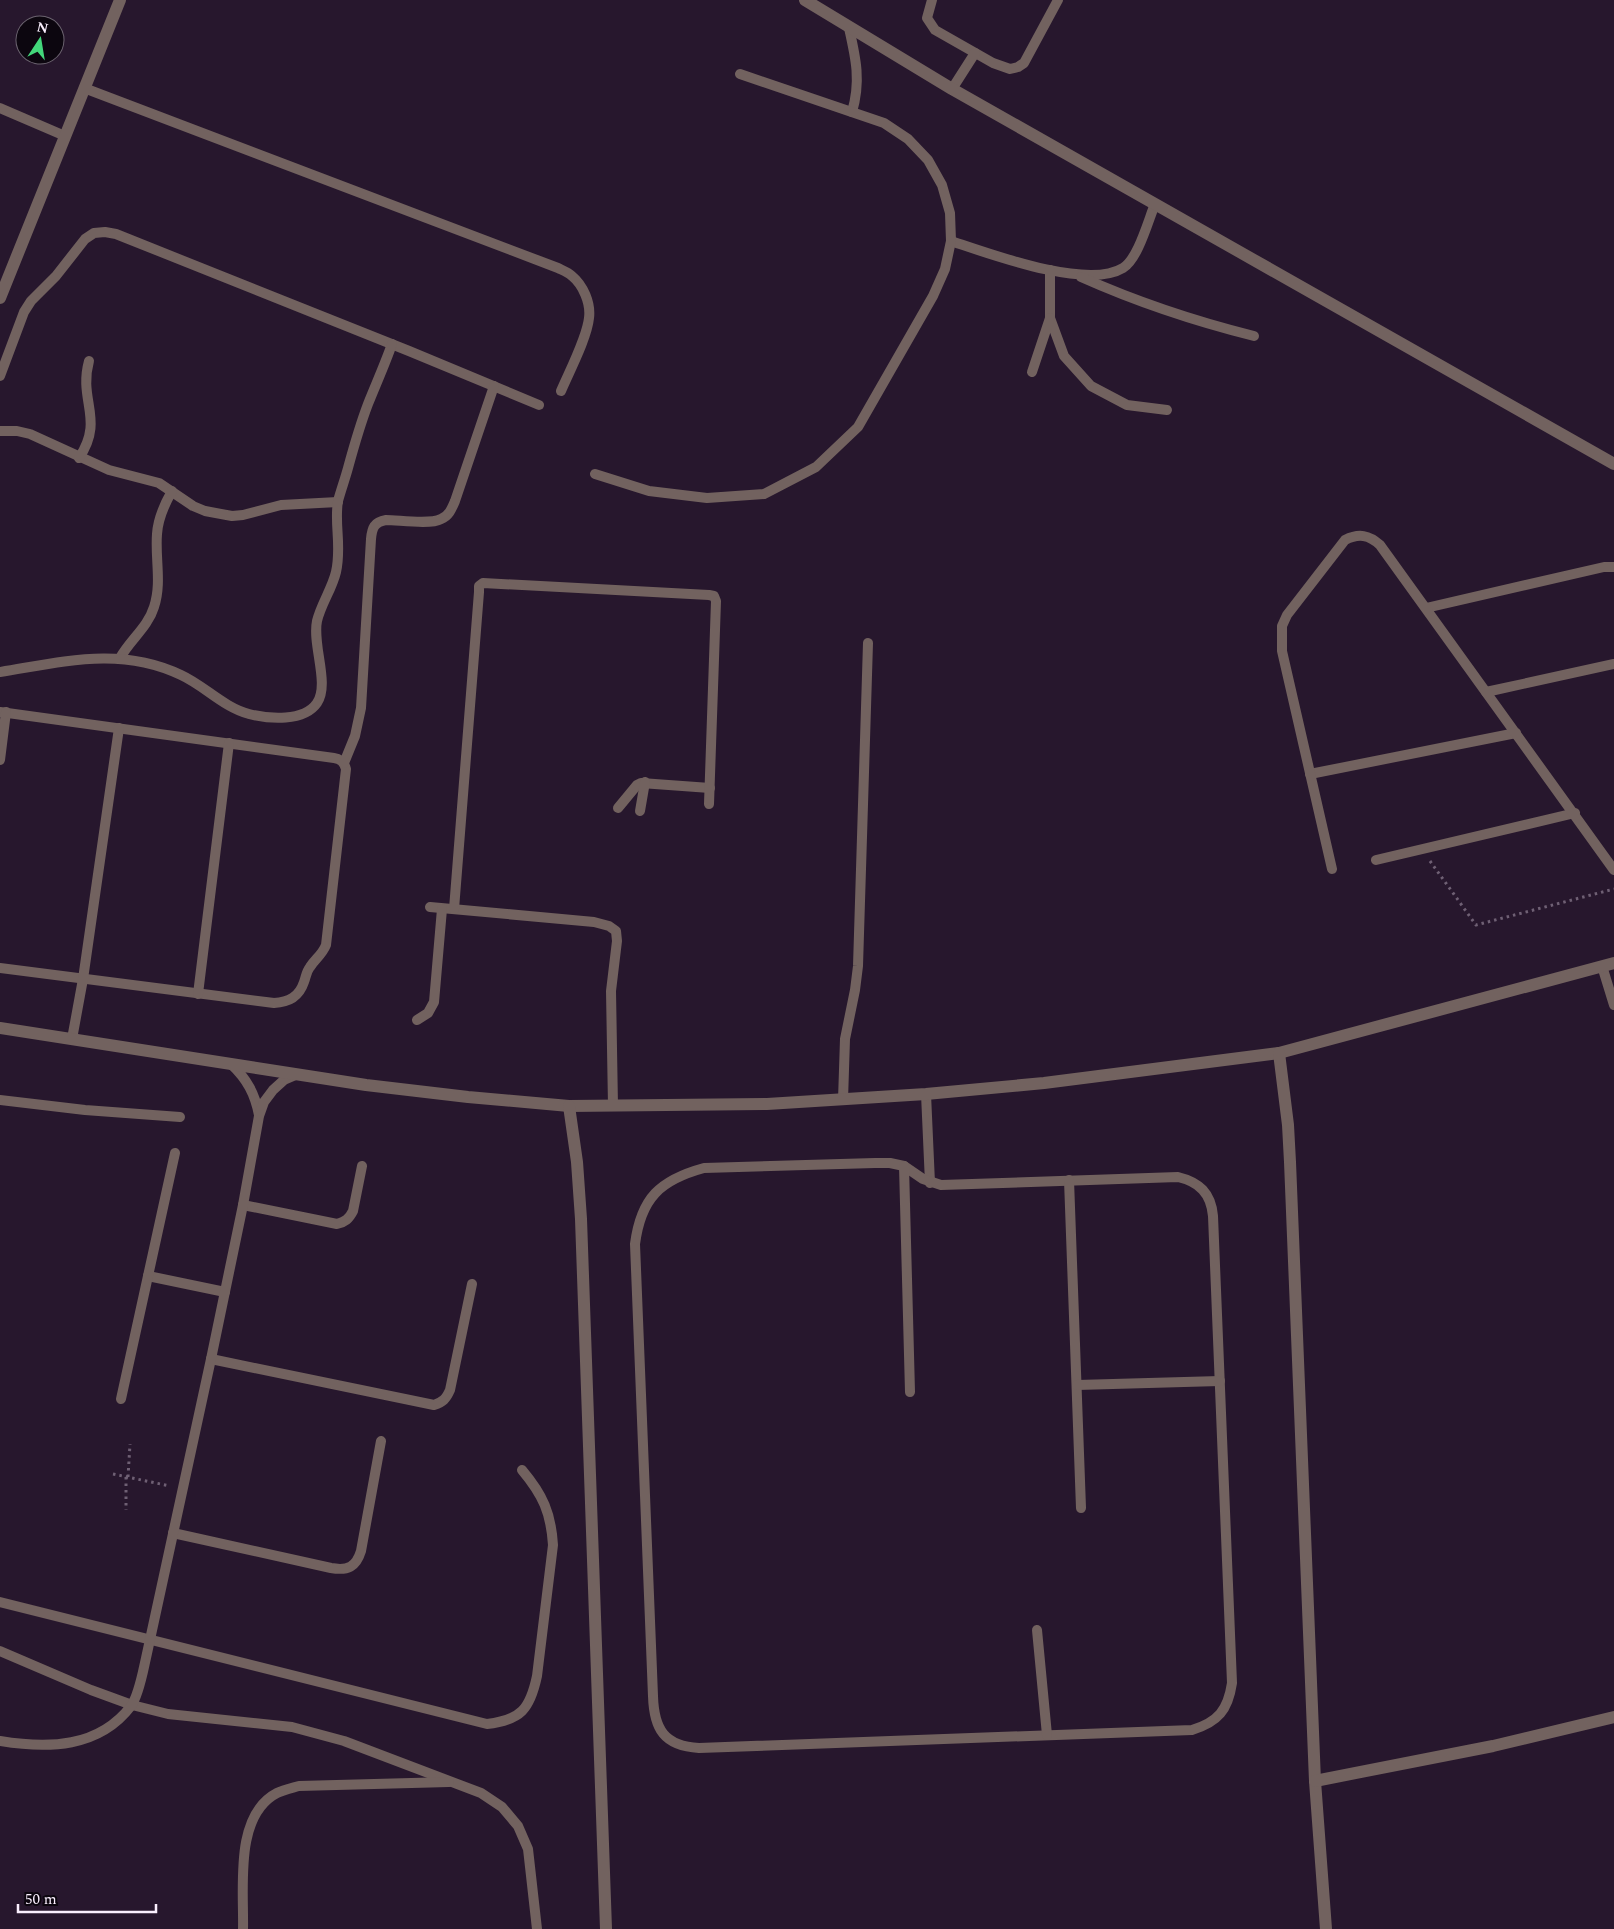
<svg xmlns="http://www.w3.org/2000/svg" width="1614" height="1929" font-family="Spectral,serif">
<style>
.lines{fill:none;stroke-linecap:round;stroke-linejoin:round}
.path{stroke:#6f6074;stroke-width:3;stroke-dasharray:2.5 4;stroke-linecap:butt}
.lane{stroke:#72625f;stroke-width:10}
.street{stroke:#72625f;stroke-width:12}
</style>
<rect width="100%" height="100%" fill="#27172d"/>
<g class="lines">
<g class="path">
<path d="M1430,861L1476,925L1614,889"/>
<path d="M113,1474L170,1486"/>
<path d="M126,1477V1510"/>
<path d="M128,1477L130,1444"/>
</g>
<g class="lane">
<path d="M932,0L927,18L935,30L993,63L1010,69L1018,67L1024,63L1058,0"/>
<path d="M849,28C856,59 861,81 852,112"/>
<path d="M84,88L558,268C562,270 568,272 572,276C583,285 591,303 589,318C587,338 569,372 561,391"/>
<path d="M952,89L975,53"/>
<path d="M0,108L65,136"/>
<path d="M951,241C990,254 1087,290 1123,268C1138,259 1148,221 1155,204"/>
<path d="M1050,270V318L1064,356L1091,386L1127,405L1167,410"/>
<path d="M1081,277C1137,302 1194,321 1254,336"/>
<path d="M1032,372L1050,318"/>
<path d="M0,376L24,312L31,301L56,276L85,239L94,233L105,232L116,234L409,351L539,405"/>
<path d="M0,431H17L30,434L109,470L159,483L193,506L205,511L232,516L243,515L281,505L338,502"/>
<path d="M79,458C105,419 78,401 89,361"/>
<path d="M595,474L649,491L707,498L764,494L816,467L858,427L933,296L945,269L951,241L950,213L942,185L928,160L908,139L884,123L740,74"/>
<path d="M1426,608L1604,567H1614"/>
<path d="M120,658C130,640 148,627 154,607C162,583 155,559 157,534C158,518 164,505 172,491"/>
<path d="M0,672C63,662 120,646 181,675C205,686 223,707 249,714C269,719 304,722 317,703C330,684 312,645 317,621C321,604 332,589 336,572C342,546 334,524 338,501C341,490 345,479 348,468C354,446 360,425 368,404C376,384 385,364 392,344"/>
<path d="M1486,692L1614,664"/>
<path d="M0,712L334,758C341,759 344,762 346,769L326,945C322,955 315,959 310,967C306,972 306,977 304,982C299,997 289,1002 274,1003L0,968"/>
<path d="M0,760L6,712"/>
<path d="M344,763L355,736L361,708L371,539C372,528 374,522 386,520C399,520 430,525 441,519C449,516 452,508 455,501L494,386"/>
<path d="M1310,774L1516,733"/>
<path d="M618,808L637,785L641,783L710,788"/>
<path d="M640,811L645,782"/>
<path d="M1376,860L1575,813"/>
<path d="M1332,869L1282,651V626L1287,615L1345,540C1359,533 1369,535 1380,545L1614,870"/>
<path d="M430,907L594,922L609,926L616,931L617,941L611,991L613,1106"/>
<path d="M454,909L479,592V586L483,583L709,595L714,596L716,601L709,804"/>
<path d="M1602,966L1614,1005"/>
<path d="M198,994L229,743"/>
<path d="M417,1020L428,1013L434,1002L442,909"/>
<path d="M72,1039L83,979L119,728"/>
<path d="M231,1064C247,1079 255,1094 259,1115"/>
<path d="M926,1094L930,1183"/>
<path d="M0,1100L85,1110L180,1117"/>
<path d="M843,1100L845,1039L855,990L858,966L868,643"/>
<path d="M875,1163H890L904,1166L923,1179L941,1185L1178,1177C1199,1182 1211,1193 1213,1216L1232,1683C1228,1710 1218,1722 1192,1730L699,1748C664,1746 654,1729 653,1696L635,1244C641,1198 660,1180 704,1168Z"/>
<path d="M904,1166L910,1392"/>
<path d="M1069,1180L1081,1508"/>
<path d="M243,1205L337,1224C345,1222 349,1219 353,1211L362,1166"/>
<path d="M148,1276L225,1292"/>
<path d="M211,1359L434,1405C443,1402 446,1399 450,1390L472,1284"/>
<path d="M1077,1385L1220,1381"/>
<path d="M121,1399L175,1153"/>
<path d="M173,1533L331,1568C348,1571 356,1567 361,1551L381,1441"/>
<path d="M0,1602L487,1724C521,1720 530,1709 537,1676L553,1545C551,1513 543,1495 522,1470"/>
<path d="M1037,1630L1047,1735"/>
<path d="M0,1651L91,1690L132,1705L168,1714L292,1727L344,1741L481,1793L502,1807L518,1826L528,1849L537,1929"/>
<path d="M0,1741C48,1749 99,1748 131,1706C139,1695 143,1671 146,1658L211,1359L243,1205L259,1116L264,1102L273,1090L284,1080L298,1074"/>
<path d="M243,1929C244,1888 234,1815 277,1793C283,1790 292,1788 299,1786L449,1782"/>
</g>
<g class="street">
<path d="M805,0L952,89L1614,464"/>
<path d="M0,298L120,0"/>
<path d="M0,1028L366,1085L468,1097L569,1106L767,1104L926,1094L1044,1083L1279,1053L1614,963"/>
<path d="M1279,1053L1288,1125L1290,1162L1315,1781L1326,1929"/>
<path d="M569,1106L577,1162L581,1219L606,1929"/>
<path d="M1315,1781L1493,1746L1614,1717"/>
</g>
</g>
<g transform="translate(40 40) rotate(12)"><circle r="24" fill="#0c060f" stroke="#6b636f"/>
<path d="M0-4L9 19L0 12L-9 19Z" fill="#43d77b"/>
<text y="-8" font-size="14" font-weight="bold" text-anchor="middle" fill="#faeffe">N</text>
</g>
<path d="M18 1904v8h138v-8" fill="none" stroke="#faeffe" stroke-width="2.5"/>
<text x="25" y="1904" font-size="15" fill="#faeffe" stroke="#0c060f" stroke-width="4" paint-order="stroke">50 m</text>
</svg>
